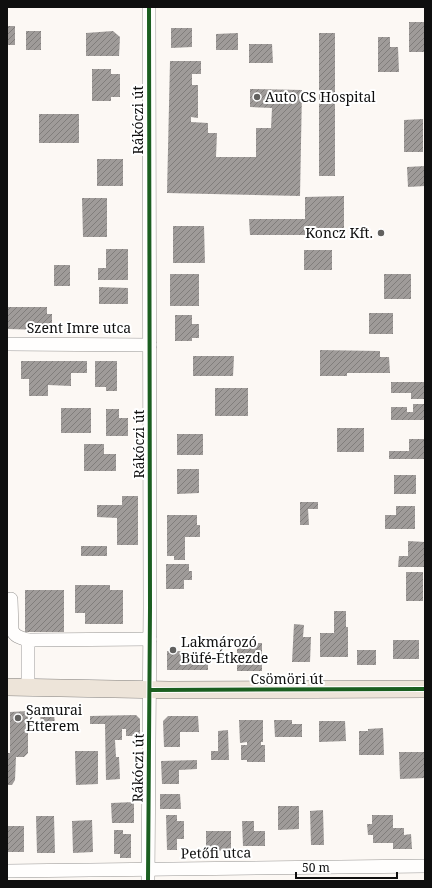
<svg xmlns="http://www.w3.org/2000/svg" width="432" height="888" font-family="'Noto Serif',serif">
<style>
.building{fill:url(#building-hatch)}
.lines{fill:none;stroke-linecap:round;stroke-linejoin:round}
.minor-casing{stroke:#969492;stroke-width:14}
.major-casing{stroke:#83817f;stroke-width:18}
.minor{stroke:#fffefd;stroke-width:13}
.major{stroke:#ede4d9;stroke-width:17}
.cycleway-casing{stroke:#fff;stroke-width:6}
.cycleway{stroke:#1b5e20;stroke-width:4}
.poi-dot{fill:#62615f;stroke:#fff;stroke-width:1.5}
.labels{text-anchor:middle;stroke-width:4;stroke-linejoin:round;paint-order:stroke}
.poi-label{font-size:14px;fill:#0f0f0f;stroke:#fff;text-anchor:start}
.street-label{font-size:14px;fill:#0f0f0f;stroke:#fff}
</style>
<defs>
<pattern id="building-hatch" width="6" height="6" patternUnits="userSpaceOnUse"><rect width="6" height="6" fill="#9f9b99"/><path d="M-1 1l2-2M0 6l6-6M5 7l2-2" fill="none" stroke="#807d7b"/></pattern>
</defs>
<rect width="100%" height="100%" fill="#fcf8f4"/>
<g class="building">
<rect x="409" y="22" width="16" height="30"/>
<rect x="7" y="26" width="8" height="19"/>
<path d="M171,28H192V47L171,48Z"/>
<rect x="26" y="31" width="15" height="19"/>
<path d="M113,31L120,37L119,56H86V33Z"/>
<path d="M238,33V50H216V34Z"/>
<rect x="319" y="33" width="16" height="143"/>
<path d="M378,37H390V47H398L399,72H378Z"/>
<path d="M249,44H272L273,63H249Z"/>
<path d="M170,61H201V74H192V85H198V118L191,117V122L208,123V133H217L216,157H256V128H271L272,108L250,107V89L302,90L300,196L167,193Z"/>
<path d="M92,69H111V74H120V97H111V101H92Z"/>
<rect x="39" y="114" width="40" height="29"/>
<path d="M423,119V152H404V120Z"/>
<rect x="97" y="159" width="26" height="27"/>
<path d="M425,166V186L408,187L407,167Z"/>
<path d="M344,196V228H305V235H250L249,219H305V197Z"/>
<path d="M82,198H107V237H83Z"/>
<path d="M173,226H204L205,263H173Z"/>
<path d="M106,249H128V280H98V268H106Z"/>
<rect x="304" y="250" width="28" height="20"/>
<rect x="54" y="265" width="16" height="21"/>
<rect x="170" y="274" width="29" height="32"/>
<rect x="384" y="274" width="27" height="25"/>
<path d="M99,287L128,288V304H99Z"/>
<path d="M7,307H47V314H52V325H47V330L7,329Z"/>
<rect x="369" y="313" width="24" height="21"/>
<path d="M175,315H192V324H199V338H192V341H175Z"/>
<path d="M320,350L380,351V357H389L390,373H347V376H320Z"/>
<path d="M193,356H234L233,376H193Z"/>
<path d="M21,361H87V373H71V386L48,385V396H29V379H21Z"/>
<path d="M95,361H117V391H106V387H95Z"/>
<path d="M391,382H425V399H411V393H391Z"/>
<rect x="215" y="388" width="33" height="28"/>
<path d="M413,404H425V420H391V407H407V412H413Z"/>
<rect x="61" y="408" width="30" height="25"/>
<path d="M106,409H119V418H128V436H106Z"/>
<rect x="337" y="428" width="27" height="24"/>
<rect x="177" y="434" width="26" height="21"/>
<path d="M409,439H425V459H389V451H409Z"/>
<path d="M84,444H104V454H116V471H84Z"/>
<path d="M177,469H199V493L177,494Z"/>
<rect x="394" y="475" width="22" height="19"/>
<path d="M122,496H138V545H117V518L97,517V505H122Z"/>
<path d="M300,502H318V509H308L309,525H300Z"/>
<path d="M396,506H415V529H385V515H396Z"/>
<path d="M167,515H197V525H200V537H185V560H174V556H167Z"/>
<path d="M408,541L425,542V567H398L399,556H408Z"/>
<rect x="81" y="546" width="26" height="10"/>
<path d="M166,564H189V571H192V580H184V589H166Z"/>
<rect x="406" y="572" width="17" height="29"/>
<path d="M75,585H110V590H123V624H85V613H75Z"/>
<rect x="25" y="590" width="39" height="42"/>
<path d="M334,611H346V627H348V657H320V633H334Z"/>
<path d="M294,624L304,625L303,637H311L310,662H292Z"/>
<rect x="393" y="640" width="26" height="19"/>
<rect x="237" y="643" width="25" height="28"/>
<rect x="357" y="650" width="19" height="15"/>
<path d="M167,651H183V657H208V670H167Z"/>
<path d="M28,711V753L24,757H16L15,780L12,785H7V753H10V712Z"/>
<path d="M40,711H54L55,729H41Z"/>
<path d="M136,715L140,719V736H126V729H122V740H115L116,757H119L120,779L106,780L105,724H90V716Z"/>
<path d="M168,716H198L199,732H180V747H164L163,721Z"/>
<path d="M239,720H263V742H261V745H265V762H247V760H241V745H247V742L240,743Z"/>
<path d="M274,720H292V724H302V737H275Z"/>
<path d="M319,721H345L346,741L319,742Z"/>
<path d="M383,728L384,755H359V731H368V729Z"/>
<path d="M228,730L229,760H211V751H218V731Z"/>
<path d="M75,751H98V784L76,785Z"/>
<path d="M399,752H425V778L400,779Z"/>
<path d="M197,760V769L179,770V784H162L161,761Z"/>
<path d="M160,794H180L181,809H160Z"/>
<path d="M134,802V823H112L111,803Z"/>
<path d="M278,806H299V829L278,830Z"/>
<path d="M323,810L324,845H311L310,811Z"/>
<path d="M166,815H177V821H184V839H177V850H167Z"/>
<path d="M372,815H393V828H404V835L411,834L412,849H393V843H373V835H368L367,824H372Z"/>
<path d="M36,816H54L55,853H37Z"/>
<path d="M92,820L93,852L73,853L72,821Z"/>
<path d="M242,821H254V831H265V846H243Z"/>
<rect x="7" y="826" width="17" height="26"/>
<path d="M114,830H123V834H131V858H120V854H114Z"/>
<path d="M206,831H231V850L210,851V847H206Z"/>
</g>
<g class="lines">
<defs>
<g id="minor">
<path d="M7,344L150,345"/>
<path d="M11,599L12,630C15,637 21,638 28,640"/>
<path d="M28,687V640L150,639"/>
<path d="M7,871L425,866"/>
<path d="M148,881L150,607L149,7"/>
</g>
<path id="major" d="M7,687L169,690L425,689"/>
</defs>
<use href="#minor" class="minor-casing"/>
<use href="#major" class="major-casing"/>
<use href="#minor" class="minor"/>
<use href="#major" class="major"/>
<defs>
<g id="cycleway">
<path d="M150,690L425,689"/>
<path d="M148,881L150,607L149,7"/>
</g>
</defs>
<use href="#cycleway" class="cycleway-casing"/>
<use href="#cycleway" class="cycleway"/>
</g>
<g class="poi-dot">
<circle cx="257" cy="97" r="4"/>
<circle cx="381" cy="233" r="4"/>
<circle cx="173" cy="650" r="4"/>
<circle cx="18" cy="718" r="4"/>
</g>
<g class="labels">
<g class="poi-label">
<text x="265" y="102">Auto CS Hospital</text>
<text x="373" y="238" text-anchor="end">Koncz Kft.</text>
<text x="181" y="647">Lakmározó<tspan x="181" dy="16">Büfé-Étkezde</tspan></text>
<text x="26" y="715">Samurai<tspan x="26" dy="16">Étterem</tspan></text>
</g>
<g class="street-label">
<text transform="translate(138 120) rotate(-90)" y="5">Rákóczi út</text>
<text x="79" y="333">Szent Imre utca</text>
<text transform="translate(139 444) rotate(-90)" y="5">Rákóczi út</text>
<text x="287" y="684">Csömöri út</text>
<text transform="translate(138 768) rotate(-89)" y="5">Rákóczi út</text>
<text transform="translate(216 853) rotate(-1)" y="5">Petőfi utca</text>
</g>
</g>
<rect width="432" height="888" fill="none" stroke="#0f0f0f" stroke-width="16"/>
<path d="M296 872v6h101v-6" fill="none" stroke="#0f0f0f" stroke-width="2"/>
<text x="302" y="872" font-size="12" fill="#0f0f0f" stroke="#ffffff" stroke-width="3" paint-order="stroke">50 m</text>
</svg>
